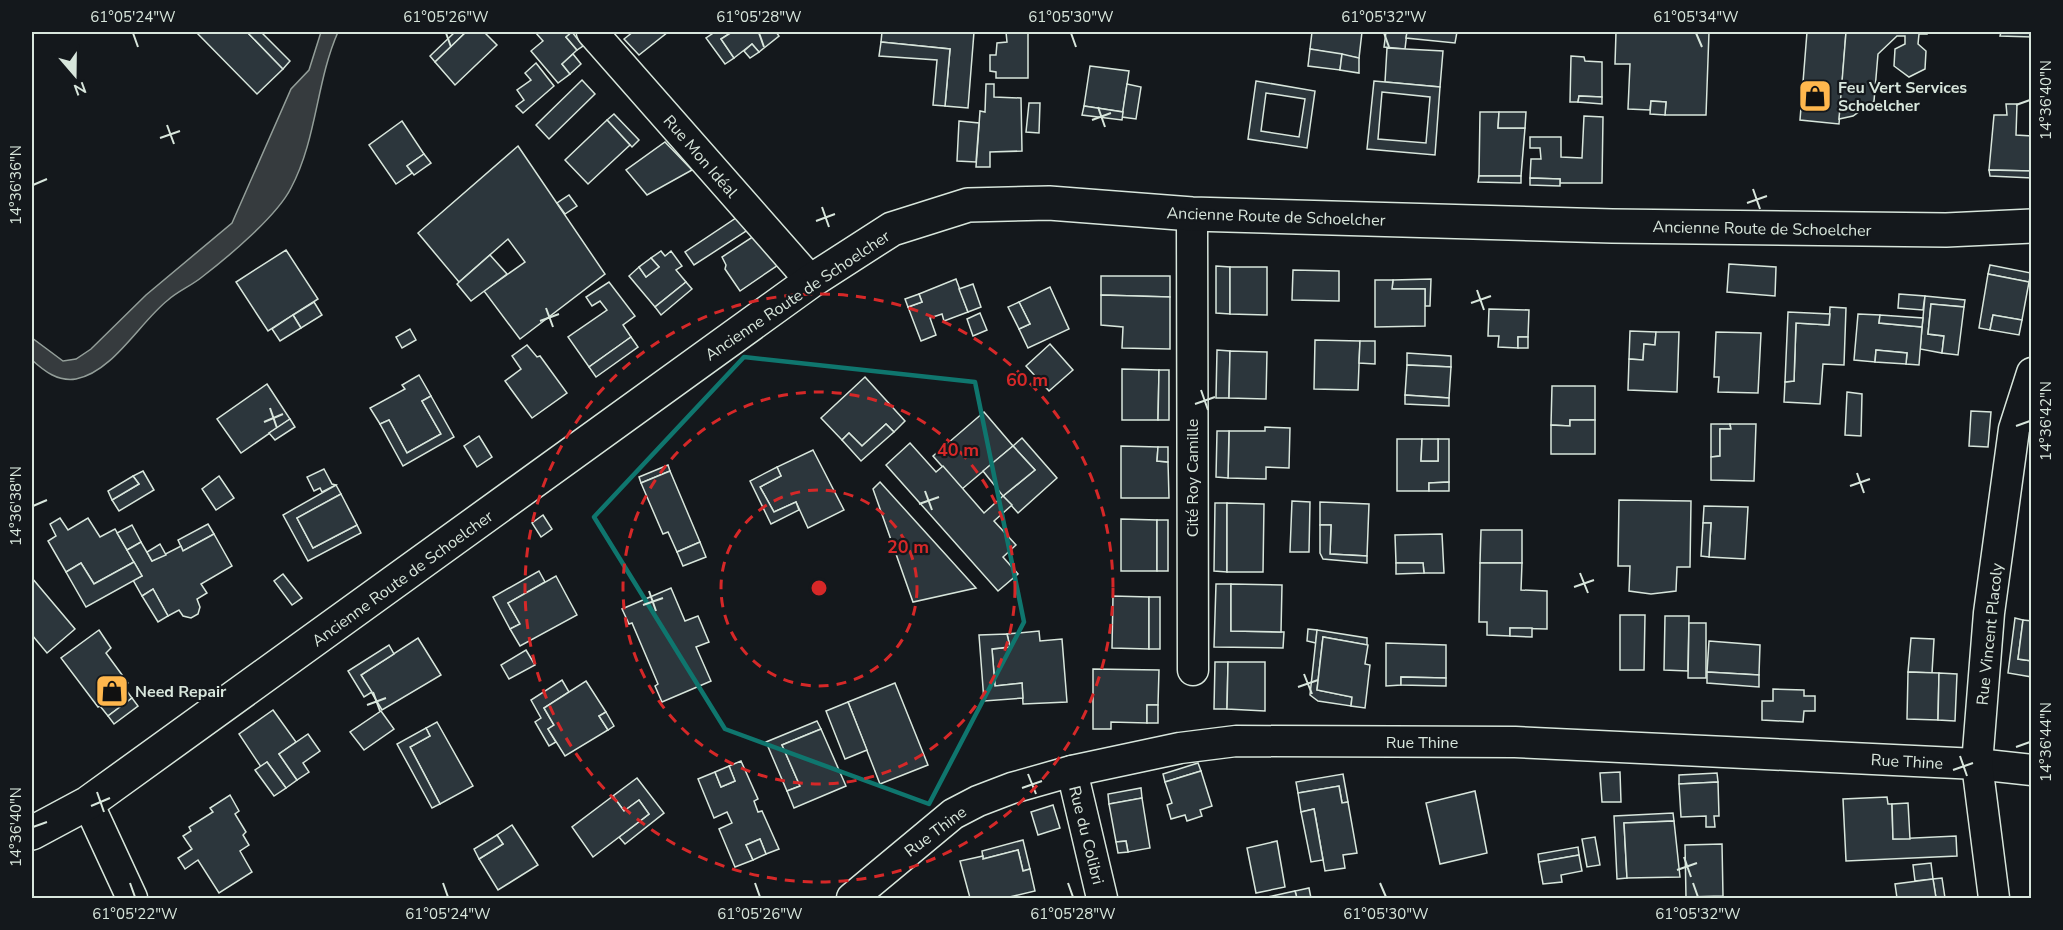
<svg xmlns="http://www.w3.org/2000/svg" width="2063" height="930" font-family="'Nunito Sans',sans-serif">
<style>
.water{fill:#363b3e;stroke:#939e99;stroke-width:1.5}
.building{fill:#2c363c;stroke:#d8e6dc;stroke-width:1.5;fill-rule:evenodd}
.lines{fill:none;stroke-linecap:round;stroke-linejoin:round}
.minor-casing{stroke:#d8e6dc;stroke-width:33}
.secondary-casing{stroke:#d8e6dc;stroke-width:36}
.minor{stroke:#14181c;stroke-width:30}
.secondary{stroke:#14181c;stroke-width:33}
.marked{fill:none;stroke:#0f766e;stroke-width:4.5;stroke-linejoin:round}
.ticks{fill:none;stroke:#d8e6dc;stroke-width:2}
.ring{fill:none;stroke:#d62828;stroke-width:3;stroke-dasharray:10 8}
.labels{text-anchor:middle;stroke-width:4.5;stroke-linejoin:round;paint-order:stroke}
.poi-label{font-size:16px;font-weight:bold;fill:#d8e6dc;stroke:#14181c;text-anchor:start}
.street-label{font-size:16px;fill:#d8e6dc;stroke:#14181c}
.centre{fill:#d62828;stroke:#14181c;stroke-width:3}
.ring-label{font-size:18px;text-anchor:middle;font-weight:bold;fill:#d62828;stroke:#14181c;stroke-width:4.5;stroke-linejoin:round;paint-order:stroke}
.neatline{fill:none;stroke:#d8e6dc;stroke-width:2}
.ticks-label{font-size:15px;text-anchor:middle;fill:#d8e6dc}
</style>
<rect width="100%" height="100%" fill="#14181c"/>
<path class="water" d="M321,32H338C316,82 317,139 291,188C277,216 228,257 202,277C191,286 178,291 168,300C140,322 113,372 76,379C58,382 44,371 32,360V338L63,361L76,359L91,349L146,295L232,223L291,89L309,70Z"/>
<g class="building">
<path d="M196,32H247L283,69L257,94Z"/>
<path d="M247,32H261L290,61L283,69Z"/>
<path d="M455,32H466L435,62L430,56Z"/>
<path d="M466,32H484L497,45L455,85L435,62Z"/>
<path d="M535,32H572L566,37L577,50L562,64L570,74L558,83L531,51L543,41Z"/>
<path d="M572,32L583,46L577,50L566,37Z"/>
<path d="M633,32H668L639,55L624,39Z"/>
<path d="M715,32H732L721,39L734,58L725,64L706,38Z"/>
<path d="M732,32H776L779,36L759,52L752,44L734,58L721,39Z"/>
<path d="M882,32H974L968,108L945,106L950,49L881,42Z"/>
<path d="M1006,32L1028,33V78H996V72L990,71V55H996L997,43L1007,42Z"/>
<path d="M1312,32H1362L1359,58L1310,49Z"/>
<path d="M1386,32H1407L1405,49L1384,47Z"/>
<path d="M1407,32H1457L1455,43L1406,38Z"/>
<path d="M1616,32H1709L1706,115H1665L1666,102L1651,101L1650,110L1628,109L1630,64H1615Z"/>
<path d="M1807,32H1846L1839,124L1800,120Z"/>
<path d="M1846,32H1927V34H1919L1918,44L1926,51L1925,69L1909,77L1894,66L1895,49L1905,44V36H1897L1878,54L1874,101L1853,116L1839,119Z"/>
<path d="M2001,32H2032V37L2000,36Z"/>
<path d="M881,42L950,49L945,106L933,105L937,60L879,56Z"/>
<path d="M752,44L759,52L750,58L744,51Z"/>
<path d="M1387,48L1443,51L1440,87L1385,82Z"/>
<path d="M1310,49L1342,54L1340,70L1308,66Z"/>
<path d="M573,54L581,64L570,74L562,64Z"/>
<path d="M1342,54L1359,58V73L1340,70Z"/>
<path d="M1571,56L1584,57L1585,61L1602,62V97L1579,96L1578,102H1570Z"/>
<path d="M536,63L554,86L523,113L516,106L524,100L517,90L531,80L525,73Z"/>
<path d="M1090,66L1129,71L1123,112L1084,106Z"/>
<path d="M582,80L595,94L549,139L536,125Z"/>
<path d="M1256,81L1315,91L1307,148L1248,139ZM1266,93L1305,99L1299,137L1261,131Z"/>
<path d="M1374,81L1440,87L1435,155L1367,149ZM1382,92L1430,97L1426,143L1378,139Z"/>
<path d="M986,84H994V97L1021,98L1022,151L990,152V167H976L980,111L985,112Z"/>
<path d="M1127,84L1141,87L1136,119L1122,117Z"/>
<path d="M1579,96L1602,97V104L1578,102Z"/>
<path d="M1651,101L1666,102L1665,115L1650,114Z"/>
<path d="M1029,103H1040L1039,133L1026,132Z"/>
<path d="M2006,104H2017L2016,135L2032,136V171L1989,170L1994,115H2007Z"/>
<path d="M1084,106L1123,112L1122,120L1082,115Z"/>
<path d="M1480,112H1499L1498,128H1525L1521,176H1479Z"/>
<path d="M1499,112H1526L1525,128H1498Z"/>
<path d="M614,114L639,140L632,147L607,120Z"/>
<path d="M1584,116L1603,117L1602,183H1560V179L1530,178L1531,159H1541L1540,148H1530V137H1561V157L1582,158Z"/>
<path d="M607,120L630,145L588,184L565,160Z"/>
<path d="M402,121L424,154L407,166L412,173L396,184L369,145Z"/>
<path d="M959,121L979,123L976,162L957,161Z"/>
<path d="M665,142L692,170L647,195L626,170Z"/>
<path d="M518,146L605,274L520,339L484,291L525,262L508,239L459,282L418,233Z"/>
<path d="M424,154L431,163L414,175L407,166Z"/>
<path d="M1989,170L2032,171V178L1990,176Z"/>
<path d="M1479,176H1521V183L1478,182Z"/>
<path d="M1530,178L1560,179V186L1530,185Z"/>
<path d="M569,195L577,206L565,214L557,203Z"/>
<path d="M739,216L751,228L694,265L685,252Z"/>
<path d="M754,236L778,265L740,291L725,269L726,265L722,257Z"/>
<path d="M286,250L318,299L268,331L236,282Z"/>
<path d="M661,251L665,256L671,251L682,266L676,270L686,282L655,307L629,276L639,267L646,277L659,267L651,258Z"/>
<path d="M490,255L507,274L471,301L457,284Z"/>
<path d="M651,258L659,267L646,277L639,267Z"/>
<path d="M1729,264L1776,267L1775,296L1727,292Z"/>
<path d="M1990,265L2031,273L2029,282L1988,274Z"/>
<path d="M1216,266L1230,267V314L1216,313Z"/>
<path d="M1230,267H1267V315L1230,314Z"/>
<path d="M1293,270L1339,271V301L1292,300Z"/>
<path d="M1988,274L2029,282L2022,320L1993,315L1990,330L1979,328Z"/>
<path d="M1101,276H1170V297L1101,295Z"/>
<path d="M956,279L968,312L944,321L942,314L930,318L936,335L921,341L908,307L922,302L919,294Z"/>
<path d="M1431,279L1430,306H1425V289H1392L1393,280Z"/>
<path d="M1375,280H1393L1392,289H1425V326L1375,327Z"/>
<path d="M609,282L635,316L623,325L631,337L589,367L568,337L607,310L600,301L592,306L586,297Z"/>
<path d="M686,282L692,289L661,315L655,307Z"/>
<path d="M973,284L981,307L968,312L959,289Z"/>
<path d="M1050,287L1069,329L1028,348L1019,329L1030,324L1019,302Z"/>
<path d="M919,294L922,302L908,307L905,299Z"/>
<path d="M1899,294L1925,296L1923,310L1898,308Z"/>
<path d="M1101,295L1170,297V349L1122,348L1123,327L1101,325Z"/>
<path d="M1925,296L1965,300L1964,307L1931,304L1928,334L1944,336L1942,353L1920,349Z"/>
<path d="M314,302L322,315L301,328L293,315Z"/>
<path d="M1019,302L1030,324L1019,329L1008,307Z"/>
<path d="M1931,304L1964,307L1958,355L1942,353L1944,336L1928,334Z"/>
<path d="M1830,307L1846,308L1844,365L1823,364L1820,404L1784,402L1785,382L1794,381L1796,323L1829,325Z"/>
<path d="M1489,309L1529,310L1528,337H1518V348L1498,347L1499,336H1488Z"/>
<path d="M1788,312L1830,314L1829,325L1796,323L1794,381L1785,382Z"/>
<path d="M980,313L987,330L973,336L967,319Z"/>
<path d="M1858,314L1880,315L1879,323L1922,327L1919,365L1906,364L1907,353L1876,350L1875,362L1854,360Z"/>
<path d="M293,315L301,328L280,341L272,329Z"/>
<path d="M1880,315L1923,318L1922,327L1879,323Z"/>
<path d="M1993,315L2022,320L2019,335L1990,330Z"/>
<path d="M410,329L416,340L402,348L396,337Z"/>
<path d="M1630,331L1656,332L1655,345L1644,344L1643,360L1629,359Z"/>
<path d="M1656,332H1679L1677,392L1628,390L1629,359L1643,360L1644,344L1655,345Z"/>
<path d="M1716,332L1761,333L1758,393L1718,392L1719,377H1714Z"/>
<path d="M631,337L638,347L596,377L589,367Z"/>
<rect x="1518" y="337" width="10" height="11"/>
<path d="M1315,340L1360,341L1358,390L1314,389Z"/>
<path d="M1360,341H1375V364L1359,363Z"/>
<path d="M1050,344L1073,370L1049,391L1026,366Z"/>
<path d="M527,345L537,357L540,356L567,393L532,418L505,381L521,369L512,356Z"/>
<path d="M1217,350L1230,351L1229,398H1216Z"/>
<path d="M1876,350L1907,353L1906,364L1875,362Z"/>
<path d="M1230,351L1267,352L1266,399L1229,398Z"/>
<path d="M1407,353L1451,356V367L1407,365Z"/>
<path d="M1407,365L1451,367L1449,398L1405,395Z"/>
<path d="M1122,369L1159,370L1158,420H1122Z"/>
<path d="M1159,370H1169V420H1158Z"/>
<path d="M419,375L431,396L422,401L441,434L407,453L389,420L380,424L370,408L405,389L402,385Z"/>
<path d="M865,377L905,421L894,432L886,424L862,446L849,433L842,440L821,418Z"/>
<path d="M267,384L290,419L241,453L217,419Z"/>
<path d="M1552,386H1595V420H1570V426L1551,425Z"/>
<path d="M1847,392L1862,394L1861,436L1845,435Z"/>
<path d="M1405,395L1449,398V406L1405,404Z"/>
<path d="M431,396L454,437L403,466L380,424L389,420L407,453L441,434L422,401Z"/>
<path d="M1971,411L1991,412L1988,447L1969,446Z"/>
<path d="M984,412L1013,446L962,489L933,456Z"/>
<path d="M290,419L295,427L275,440L269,433Z"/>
<path d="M1570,420H1595V454H1551V425L1570,426Z"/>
<path d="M886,424L894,432L861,461L842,440L849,433L862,446Z"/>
<path d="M1711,424H1730L1731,429H1720V456L1711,457Z"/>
<path d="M1730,424H1756L1754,481L1711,480V457L1720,456V429H1731Z"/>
<path d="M1265,427L1290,428L1289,468L1266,467V479L1228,478L1229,431H1265Z"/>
<path d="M1217,431H1229L1228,478L1216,477Z"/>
<path d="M479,436L492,457L477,467L464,446Z"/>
<path d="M1022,438L1057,478L1018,513L1003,496L1035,470L1013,446Z"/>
<path d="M1397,439H1422L1421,461H1438V439H1449V482L1429,483V491H1397Z"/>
<path d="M1422,439H1438V461H1421Z"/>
<path d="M910,443L936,472L943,466L984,513L1003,496L1012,505L994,521L1016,545L1003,557L1018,574L998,591L886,465Z"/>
<path d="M1013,446L1035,470L1003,496L983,471Z"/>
<path d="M1121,446L1158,447L1157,461L1168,462L1169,498H1121Z"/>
<path d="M1158,447H1168V462L1157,461Z"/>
<path d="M813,450L844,510L808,528L796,502L774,512L760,487L781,476L777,467Z"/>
<path d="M668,465L670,471L641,483L639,477Z"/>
<path d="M777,467L781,476L760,487L774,512L796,502L799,510L771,524L750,481Z"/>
<path d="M324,469L332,484L336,485L322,492L320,488L314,491L307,477Z"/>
<path d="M143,471L154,490L119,511L112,500L139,484L133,476Z"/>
<path d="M670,471L700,542L677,552L668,532L663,534L641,483Z"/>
<path d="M133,476L139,484L112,500L108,491Z"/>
<path d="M219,476L234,498L216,510L202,489Z"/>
<path d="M880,482L976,588L913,602L873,489Z"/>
<path d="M1449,482V491H1429V483Z"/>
<path d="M336,485L341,494L297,518L313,548L357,525L361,533L308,561L283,515Z"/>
<path d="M341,494L357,525L313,548L297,518Z"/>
<path d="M1619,500L1691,501L1690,567H1677L1676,591L1651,594L1629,591L1630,566H1618Z"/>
<path d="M1292,501L1310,502L1309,552H1290Z"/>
<path d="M1320,502L1369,504L1367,556L1330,554L1331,525H1320Z"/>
<path d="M1215,503H1227V572L1214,571Z"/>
<path d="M1227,503L1264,504L1263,572H1227Z"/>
<path d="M1704,506L1748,507L1745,559L1709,557L1711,523H1703Z"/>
<path d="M543,515L552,529L541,537L532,523Z"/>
<path d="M60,518L68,530L88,518L100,537L115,529L134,562L94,584L81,563L66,572L48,541L56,536L50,524Z"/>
<path d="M1121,519L1157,520V571H1121Z"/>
<rect x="1157" y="520" width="11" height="51"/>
<path d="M1703,523H1711L1709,557L1701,556Z"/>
<path d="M208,524L214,534L183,551L178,540Z"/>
<path d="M132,525L141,542L127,550L117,533Z"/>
<path d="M1320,525H1331L1330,554L1367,556V563L1323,559L1320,553Z"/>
<path d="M1481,530H1522V563H1480Z"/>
<path d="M214,534L232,566L201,584L207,593L197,599L200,607L198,614L191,618L183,616L179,610L168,616L153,589L142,596L133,580L142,576L127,550L141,542L152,561L181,546L183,551Z"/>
<path d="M1442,534L1444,573H1424L1423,563H1396L1395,535Z"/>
<path d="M700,542L706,557L683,566L677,552Z"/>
<path d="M160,544L166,555L152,561L147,552Z"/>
<path d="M134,562L142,576L86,607L66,572L81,563L94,584Z"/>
<path d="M1396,563H1423L1424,573L1396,574Z"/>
<path d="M1480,563H1522L1521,590L1547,591V629L1510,628V636L1487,635V622H1479Z"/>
<path d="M539,571L545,582L508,603L520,624L510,629L493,597Z"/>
<path d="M283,574L302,598L292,605L274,581Z"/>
<path d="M556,576L577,615L520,646L510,629L520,624L508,603Z"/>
<path d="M32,578L75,629L47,653L32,635Z"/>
<path d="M1216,584H1231V631L1284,632L1283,648L1214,647Z"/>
<path d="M1231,584L1282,585L1281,632L1231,631Z"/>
<path d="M671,588L685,621L698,616L709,642L696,647L711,681L662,702L655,686L658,684L632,623L629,624L622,609Z"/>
<path d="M153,589L168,616L158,622L142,596Z"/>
<path d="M1113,596L1149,597V649L1112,648Z"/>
<rect x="1149" y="597" width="11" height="52"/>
<path d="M1620,615H1645L1644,670H1620Z"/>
<path d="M1665,616H1689L1688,671L1664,670Z"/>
<path d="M2015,618L2023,620L2018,659L2032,661V677L2008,673Z"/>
<path d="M2023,620L2032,621V661L2018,659Z"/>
<path d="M1689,623H1706V678H1688Z"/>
<path d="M1510,628H1532V637L1510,636Z"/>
<path d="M1308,629L1317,630L1316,643L1307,641Z"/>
<path d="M99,630L111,648L106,653L128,683L124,687L132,698L108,716L100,706L98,707L61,658Z"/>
<path d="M1317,630L1367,638V645L1323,637L1317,690L1352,697L1351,706L1318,701L1310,695Z"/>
<path d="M1039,631L1040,641L1062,639L1067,702L1023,704L1022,683L995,686L992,649L1010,647L1007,634Z"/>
<path d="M1007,634L1010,647L992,649L995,686L1022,683L1023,698L984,701L979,635Z"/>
<path d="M1323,637L1368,645L1365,664L1370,665L1365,708L1351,706L1352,697L1317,690Z"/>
<path d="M418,638L441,675L382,710L361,675Z"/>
<path d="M1911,638L1934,639L1932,673L1908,672Z"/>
<path d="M1709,641L1760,645L1759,675L1707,672Z"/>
<path d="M1386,643L1446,645V678L1401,677V685L1386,686Z"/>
<path d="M389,645L394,654L361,675L372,692L364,697L348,671Z"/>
<path d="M526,650L535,665L509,679L501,665Z"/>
<path d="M1215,662H1228L1227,709H1214Z"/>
<path d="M1228,662H1265V711L1227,709Z"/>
<path d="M1093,669L1159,670L1158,705H1147V723L1111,722V729H1093Z"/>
<path d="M1707,672L1759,675V687L1707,683Z"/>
<path d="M1908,672L1939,673L1938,720L1907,719Z"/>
<path d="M1939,673L1957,674L1955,721L1938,720Z"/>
<path d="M1401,677L1446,678V686L1401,685Z"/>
<path d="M562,680L569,692L544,708L554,725L548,729L556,742L549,746L535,722L541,718L531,700Z"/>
<path d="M586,681L606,712L599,716L608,730L565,756L548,729L554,725L544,708Z"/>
<path d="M895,683L928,765L880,784L848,702Z"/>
<path d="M1773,689L1804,690V696H1815V711H1804L1803,722L1762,720V701H1773Z"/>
<path d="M132,698L138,706L114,724L108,716Z"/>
<path d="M848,702L867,750L845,759L826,711Z"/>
<rect x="1147" y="705" width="11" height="18"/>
<path d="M273,710L296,742L279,754L297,780L286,788L267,762L261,767L239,734Z"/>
<path d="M381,711L394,729L364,750L350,732Z"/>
<path d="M606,712L614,726L608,730L599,716Z"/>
<path d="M817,721L821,729L782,745L800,786L787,791L766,742Z"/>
<path d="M437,722L473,786L440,804L410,747L430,736L426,728Z"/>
<path d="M426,728L430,736L410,747L440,804L432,808L397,744Z"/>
<path d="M821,729L846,786L794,808L787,791L800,786L782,745Z"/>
<path d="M308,734L320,751L303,763L309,772L297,780L279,754Z"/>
<path d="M741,761L758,799L754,801L758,812L762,811L779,849L766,854L760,839L746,845L753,860L735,867L719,829L732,823L727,812L714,818L698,779L715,772L721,787L735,781L729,766Z"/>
<path d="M267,762L286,788L274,796L255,770Z"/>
<path d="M1198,763L1201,771L1165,782L1163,774Z"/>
<path d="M729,766L735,781L721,787L715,772Z"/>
<path d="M1201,771L1212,806L1200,810L1202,816L1187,821L1185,815L1171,819L1167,805L1172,803L1165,782Z"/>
<path d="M1620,772L1621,802H1602L1600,773Z"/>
<path d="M1717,773L1718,782L1679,784V775Z"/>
<path d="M1343,774L1348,802L1342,803L1339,786L1298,793L1296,782Z"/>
<path d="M637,778L664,813L625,844L619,837L649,814L639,800L624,811L613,796Z"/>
<path d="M1718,782L1719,816H1714L1715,827H1706V816L1681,817L1679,784Z"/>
<path d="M1339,786L1342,803L1348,802L1357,853L1343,855L1345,868L1325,871L1314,809L1301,812L1298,793Z"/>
<path d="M1141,788L1142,798L1109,804L1108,794Z"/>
<path d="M1475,791L1487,853L1440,864L1426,803Z"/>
<path d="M230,795L239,811L235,814L246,832L243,835L249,845L240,851L252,872L219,893L198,860L185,869L178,858L192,849L183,836L191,831L189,827L213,812L210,808Z"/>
<path d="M613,796L624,811L639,800L649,814L593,857L572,827Z"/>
<path d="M1887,797L1888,804H1892L1893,839L1956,836L1957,856L1846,861L1843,799Z"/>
<path d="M1142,798L1150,848L1128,852L1126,841L1116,842L1109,804Z"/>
<path d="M1908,803L1910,839H1893L1892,804Z"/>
<path d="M1053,805L1060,828L1038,835L1031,812Z"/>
<path d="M1314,809L1323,860L1311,862L1301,812Z"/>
<path d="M1673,813L1674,821L1624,823L1627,878L1617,879L1614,816Z"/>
<path d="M1674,821L1680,877L1627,878L1624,823Z"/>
<path d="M512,825L538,865L498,890L479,859L503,844L497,835Z"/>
<path d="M497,835L503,844L479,859L474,849Z"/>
<path d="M1595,837L1600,865L1587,867L1582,839Z"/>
<path d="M760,839L766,854L753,860L746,845Z"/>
<path d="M1023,840L1030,869L1023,871L1018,850L983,859L982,851Z"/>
<path d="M1126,841L1128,852L1118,853L1116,842Z"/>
<path d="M1277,841L1285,887L1256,893L1247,848Z"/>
<path d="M1722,844L1723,896L1686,897L1685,845Z"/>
<path d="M1578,847L1579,855L1539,862L1538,854Z"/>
<path d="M1018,850L1023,871L1030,869L1035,891L1005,898H970L960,861L983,856V859Z"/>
<path d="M1579,855L1582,871L1561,875L1562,882L1543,884L1539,862Z"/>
<path d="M1931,863L1933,879L1915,881L1913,865Z"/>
<path d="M1942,878L1945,898H1936L1933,879Z"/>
<path d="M1933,879L1936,898H1897L1895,884Z"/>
<path d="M1309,888L1311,898H1297L1295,891Z"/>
<path d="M1295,891L1297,898H1263Z"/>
</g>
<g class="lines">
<defs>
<g id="minor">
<path d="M592,32L811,281"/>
<path d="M1192,214L1193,670"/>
<path d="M1072,771L1102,898"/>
<path d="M88,803L132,898"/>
<path d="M852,898L953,814L978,801L1012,788L1072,771L1180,748L1236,741L1515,742L1977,764L2032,770"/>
<path d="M1994,898L1977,764L1989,613L2014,429L2032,373"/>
</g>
<path id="secondary" d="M32,833L88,803L811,281L892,229L968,205L1049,203L1192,214L1612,226L1946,230L2032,226"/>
</defs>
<use href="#minor" class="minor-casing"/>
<use href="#secondary" class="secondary-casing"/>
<use href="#minor" class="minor"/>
<use href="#secondary" class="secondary"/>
</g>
<path class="marked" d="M744,357L975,382L1024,622L929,804L725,729L594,517Z"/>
<path class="ticks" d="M133,33L138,47M446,33L451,47M759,33L764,47M1071,33L1076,47M1384,33L1389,47M1696,33L1702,47M2016,105L2030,100M1098,107L1105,127M1092,120L1111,113M167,125L174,144M160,138L180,131M33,185L47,179M1753,189L1760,209M1747,203L1767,196M822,207L829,227M816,221L835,214M1477,290L1484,310M1471,303L1491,296M546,308L553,327M540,321L559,314M1201,390L1208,410M1195,404L1215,397M270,408L277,428M264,422L283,414M2016,426L2030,421M1857,473L1864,493M1850,486L1870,479M925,491L932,510M919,504L939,497M33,506L47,500M1580,573L1588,593M1574,587L1594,580M649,591L656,611M643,605L663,598M1304,674L1312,694M1298,687L1318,680M373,692L380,711M367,705L386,698M2016,747L2030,742M1960,756L1967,776M1953,770L1973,763M1028,774L1036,794M1022,788L1042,781M97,792L104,812M91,806L110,798M33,827L47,822M1684,857L1691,877M1677,870L1697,863M130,883L135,897M443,883L448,897M755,883L760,897M1068,883L1073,897M1380,883L1386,897M1693,883L1698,897"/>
<g class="ring">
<circle cx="819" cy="588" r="98"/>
<circle cx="819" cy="588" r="196"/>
<circle cx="819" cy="588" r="294"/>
</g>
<defs>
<symbol id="shop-square" viewBox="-11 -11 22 22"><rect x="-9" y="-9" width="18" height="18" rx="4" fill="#ffb74d" stroke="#14181c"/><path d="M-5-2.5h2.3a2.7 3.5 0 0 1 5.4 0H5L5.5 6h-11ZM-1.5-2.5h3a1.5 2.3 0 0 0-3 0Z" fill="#111"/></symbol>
</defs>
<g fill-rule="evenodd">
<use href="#shop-square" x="1796" y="77" width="38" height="38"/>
<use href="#shop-square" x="93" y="672" width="38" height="38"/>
</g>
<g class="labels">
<g class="poi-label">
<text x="1838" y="93">Feu Vert Services<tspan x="1838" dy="18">Schoelcher</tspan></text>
<text x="135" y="697">Need Repair</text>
</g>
<g class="street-label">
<text transform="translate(701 156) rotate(49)" y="6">Rue Mon Idéal</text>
<text transform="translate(1276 216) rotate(2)" y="6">Ancienne Route de Schoelcher</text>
<text transform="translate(1762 228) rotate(1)" y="6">Ancienne Route de Schoelcher</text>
<text transform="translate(797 295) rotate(-34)" y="6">Ancienne Route de Schoelcher</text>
<text transform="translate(1192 478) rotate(-90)" y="6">Cité Roy Camille</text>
<text transform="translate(402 578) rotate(-36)" y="6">Ancienne Route de Schoelcher</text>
<text transform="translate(1989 634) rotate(-84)" y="6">Rue Vincent Placoly</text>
<text x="1422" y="748">Rue Thine</text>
<text transform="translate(1907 761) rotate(3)" y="6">Rue Thine</text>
<text transform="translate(935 831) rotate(-37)" y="6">Rue Thine</text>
<text transform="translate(1087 835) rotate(76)" y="6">Rue du Colibri</text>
</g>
</g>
<circle cx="819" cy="588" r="9" class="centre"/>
<g class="ring-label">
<text x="1027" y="386">60 m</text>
<text x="958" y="456">40 m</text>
<text x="908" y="553">20 m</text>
</g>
<rect width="2063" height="930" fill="none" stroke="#14181c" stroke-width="66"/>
<g transform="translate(75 75) rotate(160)" stroke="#14181c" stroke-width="4.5" paint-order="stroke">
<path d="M0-4.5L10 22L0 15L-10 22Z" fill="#d8e6dc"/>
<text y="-9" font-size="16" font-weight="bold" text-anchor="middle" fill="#d8e6dc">N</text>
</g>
<rect x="33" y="33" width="1997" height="864" class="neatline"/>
<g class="ticks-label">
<text x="133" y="22">61°05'24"W</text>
<text x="446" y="22">61°05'26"W</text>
<text x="759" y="22">61°05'28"W</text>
<text x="1071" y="22">61°05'30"W</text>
<text x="1384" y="22">61°05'32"W</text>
<text x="1696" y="22">61°05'34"W</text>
<text transform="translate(2046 100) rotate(-90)" y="5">14°36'40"N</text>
<text transform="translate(16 185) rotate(-90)" y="5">14°36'36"N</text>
<text transform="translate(2046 421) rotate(-90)" y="5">14°36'42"N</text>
<text transform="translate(16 506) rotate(-90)" y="5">14°36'38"N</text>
<text transform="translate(2046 742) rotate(-90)" y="5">14°36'44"N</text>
<text transform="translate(16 827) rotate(-90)" y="5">14°36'40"N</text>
<text x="135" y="919">61°05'22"W</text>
<text x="448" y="919">61°05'24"W</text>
<text x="760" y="919">61°05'26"W</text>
<text x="1073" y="919">61°05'28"W</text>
<text x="1386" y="919">61°05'30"W</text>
<text x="1698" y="919">61°05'32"W</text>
</g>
</svg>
